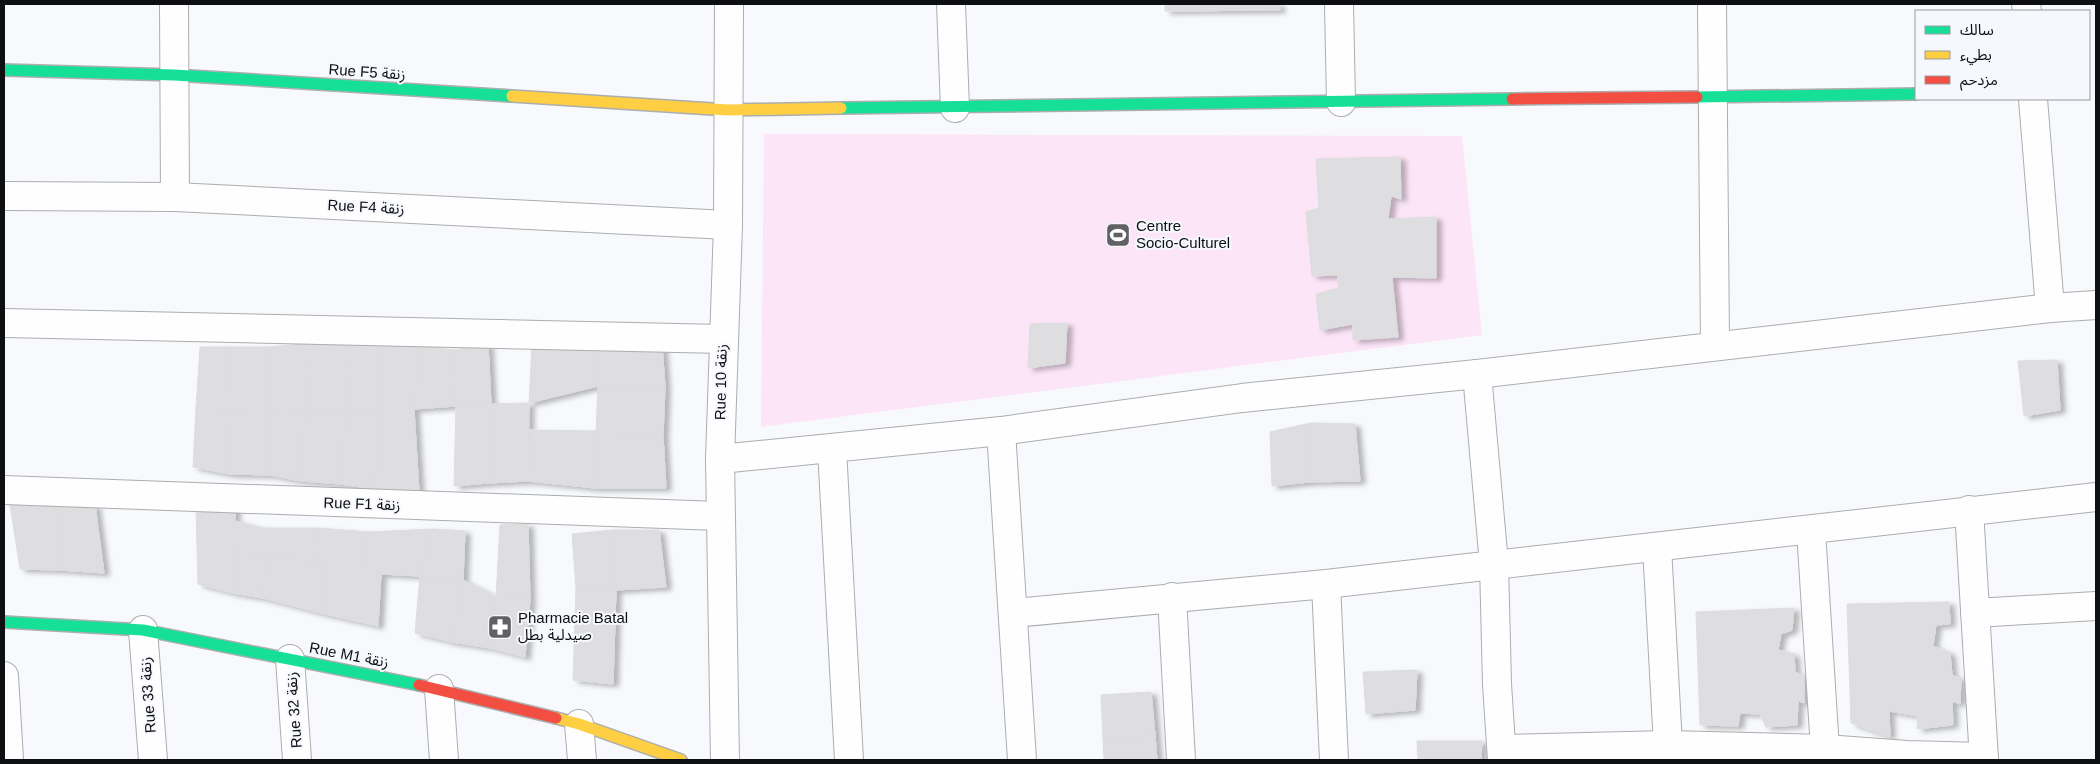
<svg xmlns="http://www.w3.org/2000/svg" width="2100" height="764" font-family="Arial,'Noto Sans Arabic',sans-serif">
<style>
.green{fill:#fce5f7}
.building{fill:#dedee1;stroke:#dcdddf;filter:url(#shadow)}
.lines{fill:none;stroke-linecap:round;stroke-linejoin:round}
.street-casing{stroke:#acadaf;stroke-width:30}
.fast-casing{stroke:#acadaf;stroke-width:14}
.slow-casing{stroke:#acadaf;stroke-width:14}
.jam-casing{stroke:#acadaf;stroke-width:14}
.street{stroke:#fefeff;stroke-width:28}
.fast{stroke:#16e098;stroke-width:11}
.slow{stroke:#ffcf43;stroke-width:11}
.jam{stroke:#f24e42;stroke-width:11}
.labels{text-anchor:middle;stroke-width:4;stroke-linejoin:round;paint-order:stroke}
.street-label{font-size:15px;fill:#0e0f12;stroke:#f6f8fe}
.poi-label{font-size:15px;fill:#0e0f12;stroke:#f6f8fe;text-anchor:start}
</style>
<defs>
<filter id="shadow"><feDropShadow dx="5.5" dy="3" stdDeviation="2.5" flood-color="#0004"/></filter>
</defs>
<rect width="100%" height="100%" fill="#f8f9fc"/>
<path class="green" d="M764,134L1462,136L1482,335L761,427Z"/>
<g class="building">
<path d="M1165,4H1279L1280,10L1165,11Z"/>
<path d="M1400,157L1401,199L1391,196L1388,219L1436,217V278L1392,277L1398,337L1353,340V324L1320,330L1316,294L1338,288V275L1312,276L1306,212L1319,208L1316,159Z"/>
<path d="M1067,323L1065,363L1028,368L1030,324Z"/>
<path d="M382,343L420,346L414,409H383Z"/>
<path d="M382,343L383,409L345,412L344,345Z"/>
<path d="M304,344L344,345L345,412L305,409Z"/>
<path d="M304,344L305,409L268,408L266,347Z"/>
<path d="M488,344L491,404L456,406L455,350Z"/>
<path d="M662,344L665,387L598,386L597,348Z"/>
<path d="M532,345L597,348L598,386L529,403Z"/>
<path d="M420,346L455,350L456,406L414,409Z"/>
<path d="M200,347H230L232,409L196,408Z"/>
<path d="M230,347H266L268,408L232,409Z"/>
<path d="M2057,360L2060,410L2024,416L2018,361Z"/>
<path d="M598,386L665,387L663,436L596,431Z"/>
<path d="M529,403L528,481L488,483L491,404Z"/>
<path d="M491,404L488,483L454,486L456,406Z"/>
<path d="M196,408L232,409L230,474L193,467Z"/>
<path d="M268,408L270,475L230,474L232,409Z"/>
<path d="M268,408L305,409L301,481L270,475Z"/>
<path d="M305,409L345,412L341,484L301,481Z"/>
<path d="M383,409H414L419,492L374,489Z"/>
<path d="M383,409L374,489L341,484L345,412Z"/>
<path d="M1311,423L1355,424L1360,481L1309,482Z"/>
<path d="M1311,423L1309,482L1272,486L1270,432Z"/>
<path d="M530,430L596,431L595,488L528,481Z"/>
<path d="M596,431L663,436L666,488H595Z"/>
<path d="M10,505H57L59,570L20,569Z"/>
<path d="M57,505H95L104,573L59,570Z"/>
<path d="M235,506V551L233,593L198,584L196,508Z"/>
<path d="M235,521L263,528H319L320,563L235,551Z"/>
<path d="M528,524L530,600L496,597L500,525Z"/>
<path d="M319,528L369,532L362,563H320Z"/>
<path d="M433,529L420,576L381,574L362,563L369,532Z"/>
<path d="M433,529L465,531L463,580L420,576Z"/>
<path d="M613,530H659L666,587L616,590Z"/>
<path d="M613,530L616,590L576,588L572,534Z"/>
<path d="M235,551L266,555L263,598L233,593Z"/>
<path d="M266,555L320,563L325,614L263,598Z"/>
<path d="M320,563H362L381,574L378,626L325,614Z"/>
<path d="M420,576L463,580L452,642L415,633Z"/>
<path d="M463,580L496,597L490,648L452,642Z"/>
<path d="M576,588L616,590L613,684L573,680Z"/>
<path d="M496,597L530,600L525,657L490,648Z"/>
<path d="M1949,602L1950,624L1936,625L1933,646L1950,653L1952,675L1961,679L1960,704L1952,701L1953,725L1917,729L1918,716L1889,711L1890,737L1851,723L1847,604Z"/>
<path d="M1794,608L1792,630L1781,634L1778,650L1794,654L1795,672L1804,676V703L1798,701L1797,725L1766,727L1760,714L1740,713L1738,726L1700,725L1696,612Z"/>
<path d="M1417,670L1415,710L1366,714L1363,672Z"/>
<path d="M1151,692L1155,735L1103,739L1101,695Z"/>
<path d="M1155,735L1157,760H1104L1103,739Z"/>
<path d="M1417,741H1482L1481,760H1418Z"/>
</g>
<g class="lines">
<defs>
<g id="street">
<path d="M174,4L175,197"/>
<path d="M951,4L955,108"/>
<path d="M1339,4L1341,102"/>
<path d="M1712,4L1715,345"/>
<path d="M2026,4L2027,11"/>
<path d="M2033,99L2050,308"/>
<path d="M4,196L175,197L728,225"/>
<path d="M4,323L722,339"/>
<path d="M1477,374L1494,564L1497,684L1502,760"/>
<path d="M1001,431L1022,760"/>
<path d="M832,449L849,760"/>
<path d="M720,459L1001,431L1242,398L1477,374L2050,308L2096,305"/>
<path d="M4,490L719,516"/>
<path d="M1969,510L1984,760"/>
<path d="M1811,531L1825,749"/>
<path d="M1657,547L1668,745"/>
<path d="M1326,584L1334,760"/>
<path d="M1172,597L1181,760"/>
<path d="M1014,613L1326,584L2096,497"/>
<path d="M1975,613L2096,606"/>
<path d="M143,630L153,760"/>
<path d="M290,659L297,760"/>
<path d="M4,676L9,760"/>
<path d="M439,689L444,760"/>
<path d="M579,724L582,760"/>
<path d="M1502,749L1668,745L1825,749L1907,755L1984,757"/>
<path d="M725,760L720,459L728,225L729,4"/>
</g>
<g id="fast">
<path d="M4,70L174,75L512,96"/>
<path d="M1697,97L1916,94"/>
<path d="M841,108L1512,99"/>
<path d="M4,622L143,630L419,685"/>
</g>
<g id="slow">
<path d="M512,96L728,110L841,108"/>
<path d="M556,718L579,724L681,760"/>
</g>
<g id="jam">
<path d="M1512,99L1697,97"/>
<path d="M419,685L556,718"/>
</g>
</defs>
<use href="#street" class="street-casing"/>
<use href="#fast" class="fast-casing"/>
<use href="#slow" class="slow-casing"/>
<use href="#jam" class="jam-casing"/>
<use href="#street" class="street"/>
<use href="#fast" class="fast"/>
<use href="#slow" class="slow"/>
<use href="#jam" class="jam"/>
</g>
<defs>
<symbol id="stadium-square" viewBox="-11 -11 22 22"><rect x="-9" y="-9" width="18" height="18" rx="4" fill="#606164" stroke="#f6f8fe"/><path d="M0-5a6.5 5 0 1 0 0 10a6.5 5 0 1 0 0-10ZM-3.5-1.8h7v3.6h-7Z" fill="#fff"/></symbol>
<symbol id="pharmacy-square" viewBox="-11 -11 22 22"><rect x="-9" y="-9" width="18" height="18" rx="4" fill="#606164" stroke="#f6f8fe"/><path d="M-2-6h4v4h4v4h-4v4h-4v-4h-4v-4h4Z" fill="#fff"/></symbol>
</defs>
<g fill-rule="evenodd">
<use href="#stadium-square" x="1104" y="221" width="28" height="28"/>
<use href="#pharmacy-square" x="486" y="613" width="28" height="28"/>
</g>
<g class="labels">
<g class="street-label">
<text transform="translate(367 72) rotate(4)" y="5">Rue F5 زنقة</text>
<text transform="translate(366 207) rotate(3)" y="5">Rue F4 زنقة</text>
<text transform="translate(721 382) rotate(-89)" y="5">Rue 10 زنقة</text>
<text transform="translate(362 504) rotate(2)" y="5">Rue F1 زنقة</text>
<text transform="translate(349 655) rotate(11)" y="5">Rue M1 زنقة</text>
<text transform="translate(148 695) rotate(-94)" y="5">Rue 33 زنقة</text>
<text transform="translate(294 710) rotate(-94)" y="5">Rue 32 زنقة</text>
</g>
<g class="poi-label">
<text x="1136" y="231">Centre<tspan x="1136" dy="17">Socio-Culturel</tspan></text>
<text x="518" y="623">Pharmacie Batal<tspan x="518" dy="17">صيدلية بطل</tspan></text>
</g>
</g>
<rect width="2100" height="764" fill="none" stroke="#0e0f12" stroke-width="10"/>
<rect x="1915" y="10" width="175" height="90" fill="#f6f8fe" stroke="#999ba0"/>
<rect x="1925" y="26" width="25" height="8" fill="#16e098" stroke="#999ba0"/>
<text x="1960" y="35" font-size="15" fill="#0e0f12">سالك</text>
<rect x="1925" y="51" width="25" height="8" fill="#ffcf43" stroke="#999ba0"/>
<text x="1960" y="60" font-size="15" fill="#0e0f12">بطيء</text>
<rect x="1925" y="76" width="25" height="8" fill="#f24e42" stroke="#999ba0"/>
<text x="1960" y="85" font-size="15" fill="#0e0f12">مزدحم</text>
</svg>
